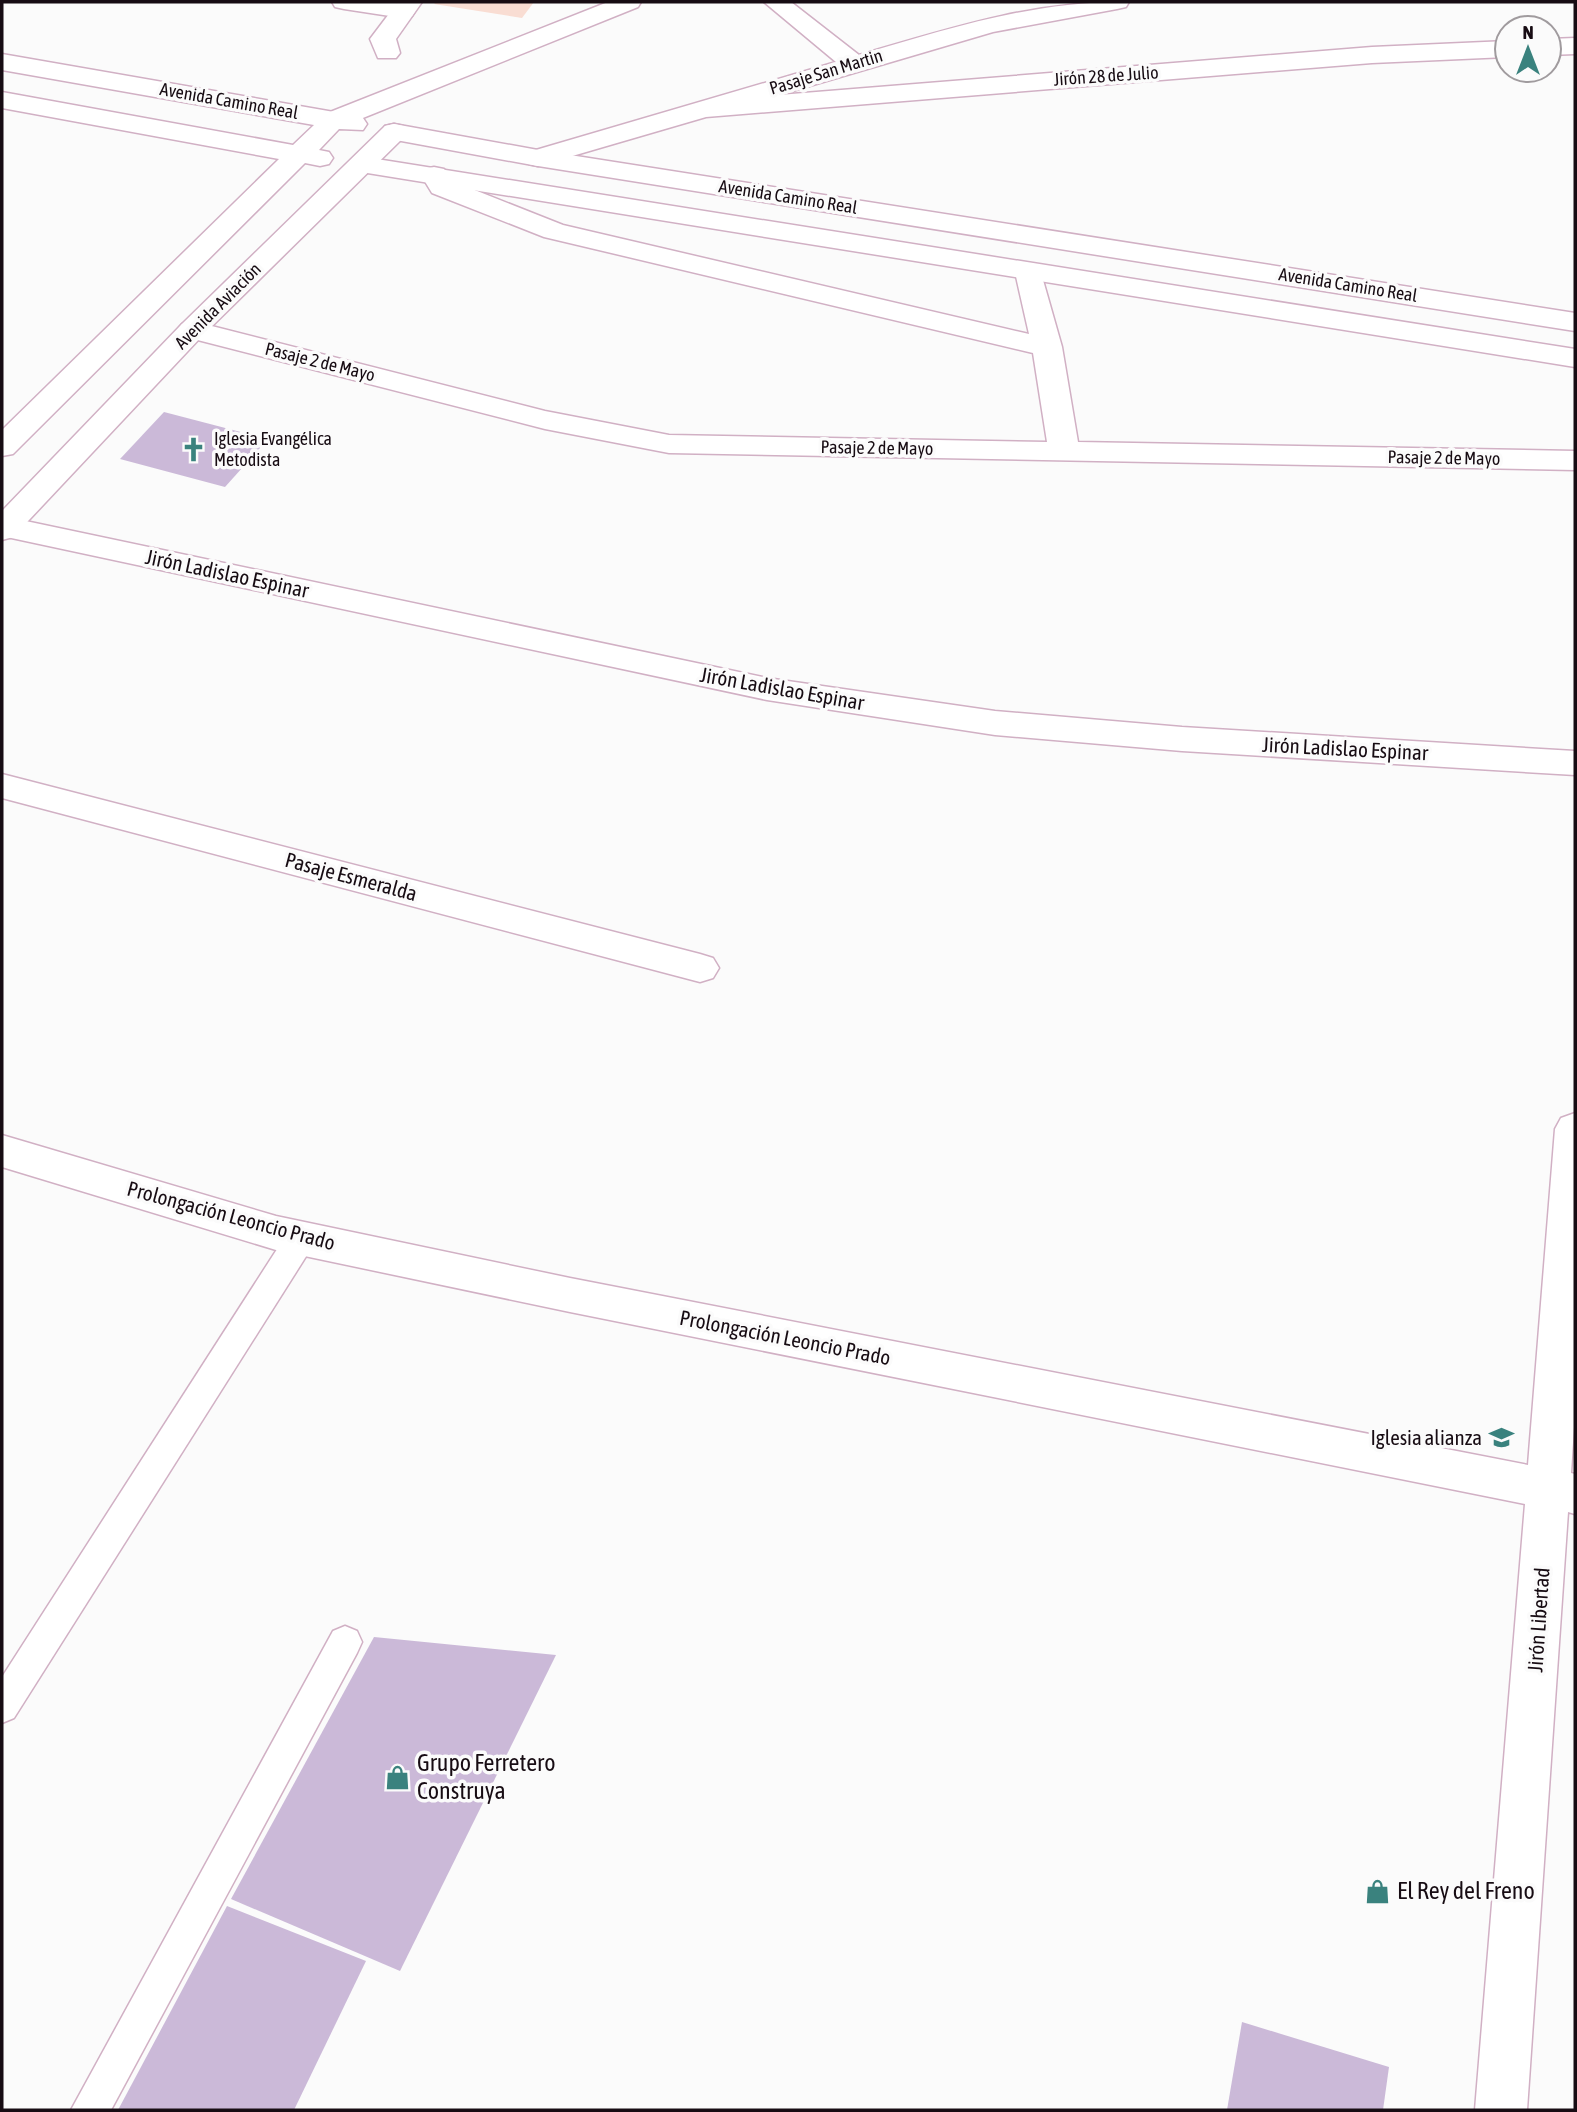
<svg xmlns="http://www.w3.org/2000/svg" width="1577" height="2112" font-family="'Asap Condensed',sans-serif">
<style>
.green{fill:#f9ddd3}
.building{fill:#cbb9d8}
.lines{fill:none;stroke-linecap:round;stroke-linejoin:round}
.service-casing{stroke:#d1b0c4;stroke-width:3}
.pedestrian-casing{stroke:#d1b0c4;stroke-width:3}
.minor-casing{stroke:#d1b0c4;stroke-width:3}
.tertiary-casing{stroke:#d1b0c4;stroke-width:3}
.secondary-casing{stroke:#d1b0c4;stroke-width:3}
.trunk-casing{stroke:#d1b0c4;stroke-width:3}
.service{fill:#fff;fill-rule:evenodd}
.pedestrian{fill:#fff;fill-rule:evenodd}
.minor{fill:#fff;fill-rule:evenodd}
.tertiary{fill:#fff;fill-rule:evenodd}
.secondary{fill:#fff;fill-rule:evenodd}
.trunk{fill:#fff;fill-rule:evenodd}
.labels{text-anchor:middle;stroke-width:7;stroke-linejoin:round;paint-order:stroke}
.far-street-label{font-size:18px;fill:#170c13;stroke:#fbfbfb}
.far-poi-label{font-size:18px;fill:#170c13;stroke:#fbfbfb;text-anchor:start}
.street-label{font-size:21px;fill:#170c13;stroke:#fbfbfb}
.poi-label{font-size:21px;fill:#170c13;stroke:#fbfbfb;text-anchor:end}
.near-poi-label{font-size:24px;fill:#170c13;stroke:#fbfbfb;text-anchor:start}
</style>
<rect width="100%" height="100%" fill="#fbfbfb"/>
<path class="green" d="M436,2H534L522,18L434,4Z"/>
<g class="building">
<path d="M164,412L268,439L225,487L120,459Z"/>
<path d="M374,1637L556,1655L400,1971L231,1899Z"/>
<path d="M227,1906L366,1961L294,2110H118Z"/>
<path d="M1242,2022L1389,2067L1383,2110H1227Z"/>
</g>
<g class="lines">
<defs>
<g id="service">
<path d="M301,1226L312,1229L316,1238L312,1247L14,1718L2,1723V1677L290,1229Z"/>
<path d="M345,1626L357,1631L362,1642L357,1653L111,2110H71L333,1631Z"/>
</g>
<path id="pedestrian" d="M332,2H391L412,6L415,11L412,16L403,18L344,9L335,7Z"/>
<g id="minor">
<path d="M398,2H422L396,39L400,53L396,58H378L370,39Z"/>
<path d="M764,2H791L859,55C947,29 1037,0 1129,2L1126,7L1117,9L993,32L779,95L1372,47L1507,41V57L1372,63L706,117L538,166L529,164L525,158L529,152L836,62Z"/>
<path d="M1575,38V54L1549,55V39Z"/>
<path d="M434,167L444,169L452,181L563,225L1029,334L1015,272L1019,266L1029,264L1039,266L1062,347L1078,442L1575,451V470L669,453L545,429L182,336L177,330L182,324L192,321L545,411L669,435L1047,442L1033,353L544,237L432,193L421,175L424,169Z"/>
<path d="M2,516L767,678L995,711L1182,727L1575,751V775L1182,751L995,735L767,700L2,536Z"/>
<path d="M2,774L700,954L713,958L719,968L713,978L700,982L2,798Z"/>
<path d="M1575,1113V1412L1571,1473L1575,1474V1514L1568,1512L1527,2110H1475L1525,1504L570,1312L276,1250L2,1167V1135L276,1216L570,1278L1528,1465L1555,1129L1561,1118Z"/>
</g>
<path id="tertiary" d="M608,2H641L638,7L343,126H325L321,120L325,114Z"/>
<g id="secondary">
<path d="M394,124L538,150L1575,313V331L538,166L385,138L381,132L385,126Z"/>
<path d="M364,157L1575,349V367L355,171L351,165L355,159Z"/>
</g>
<g id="trunk">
<path d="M2,54L334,112L363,118L367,124L363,130L339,129L319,150L329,152L333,158L329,164L320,166L305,163L13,454L2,456V430L279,159L2,108V92L293,145L314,125L2,70Z"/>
<path d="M394,124L403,126L407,132L403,138L202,336L13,537L2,540V511L182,324L385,126Z"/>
</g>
</defs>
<use href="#service" class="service-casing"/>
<use href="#pedestrian" class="pedestrian-casing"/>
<use href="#minor" class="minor-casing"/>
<use href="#tertiary" class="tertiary-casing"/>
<use href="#secondary" class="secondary-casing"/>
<use href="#trunk" class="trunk-casing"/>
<use href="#service" class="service"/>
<use href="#pedestrian" class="pedestrian"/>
<use href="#minor" class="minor"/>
<use href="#tertiary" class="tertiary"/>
<use href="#secondary" class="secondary"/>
<use href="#trunk" class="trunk"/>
</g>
<defs>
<symbol id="church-bare" viewBox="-9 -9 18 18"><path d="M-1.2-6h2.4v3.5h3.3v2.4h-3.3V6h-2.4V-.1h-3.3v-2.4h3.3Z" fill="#3a827e" stroke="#fbfbfb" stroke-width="2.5" paint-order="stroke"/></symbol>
<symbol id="school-bare" viewBox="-9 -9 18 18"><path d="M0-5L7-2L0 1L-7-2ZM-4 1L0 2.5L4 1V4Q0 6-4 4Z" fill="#3a827e" stroke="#fbfbfb" stroke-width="2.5" paint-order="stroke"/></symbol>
<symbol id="shop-bare" viewBox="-9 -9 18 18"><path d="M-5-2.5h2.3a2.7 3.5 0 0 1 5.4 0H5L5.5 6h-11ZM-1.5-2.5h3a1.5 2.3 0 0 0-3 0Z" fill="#3a827e" stroke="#fbfbfb" stroke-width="2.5" paint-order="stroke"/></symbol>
</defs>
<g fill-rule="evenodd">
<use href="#church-bare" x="176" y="432" width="35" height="35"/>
<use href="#school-bare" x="1484" y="1420" width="35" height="35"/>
<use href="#shop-bare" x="380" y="1760" width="35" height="35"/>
<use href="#shop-bare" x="1360" y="1874" width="35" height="35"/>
</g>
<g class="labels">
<g class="far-street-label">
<text transform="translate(826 72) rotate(-17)" y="6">Pasaje San Martin</text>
<text transform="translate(1106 76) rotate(-4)" y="6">Jirón 28 de Julio</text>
<text transform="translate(229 101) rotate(10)" y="6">Avenida Camino Real</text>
<text transform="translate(788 197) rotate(9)" y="6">Avenida Camino Real</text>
<text transform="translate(1348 285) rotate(9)" y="6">Avenida Camino Real</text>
<text transform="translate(218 306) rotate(-45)" y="6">Avenida Aviación</text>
<text transform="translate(320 362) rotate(14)" y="6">Pasaje 2 de Mayo</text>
<text transform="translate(877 448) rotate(1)" y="6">Pasaje 2 de Mayo</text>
<text transform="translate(1444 458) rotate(1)" y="6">Pasaje 2 de Mayo</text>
</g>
<g class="far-poi-label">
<text x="214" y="445">Iglesia Evangélica<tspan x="214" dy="21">Metodista</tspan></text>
</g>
<g class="street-label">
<text transform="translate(227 574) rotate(12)" y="7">Jirón Ladislao Espinar</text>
<text transform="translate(782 689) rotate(10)" y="7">Jirón Ladislao Espinar</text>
<text transform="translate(1345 749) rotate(3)" y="7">Jirón Ladislao Espinar</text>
<text transform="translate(351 877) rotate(15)" y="7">Pasaje Esmeralda</text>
<text transform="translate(231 1216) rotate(15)" y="7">Prolongación Leoncio Prado</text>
<text transform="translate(785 1338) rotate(11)" y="7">Prolongación Leoncio Prado</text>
<text transform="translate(1539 1620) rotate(-86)" y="7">Jirón Libertad</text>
</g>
<g class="poi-label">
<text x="1482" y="1445">Iglesia alianza</text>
</g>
<g class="near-poi-label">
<text x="417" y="1771">Grupo Ferretero<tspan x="417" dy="28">Construya</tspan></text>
<text x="1397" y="1899">El Rey del Freno</text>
</g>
</g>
<rect width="1577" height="2112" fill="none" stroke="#170c13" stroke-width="7"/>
<g transform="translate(1528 49)"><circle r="33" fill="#fbfbfb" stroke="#a09b9e" stroke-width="2"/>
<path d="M0-5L12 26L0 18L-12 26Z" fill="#3a827e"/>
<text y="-10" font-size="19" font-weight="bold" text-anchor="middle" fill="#170c13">N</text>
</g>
</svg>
